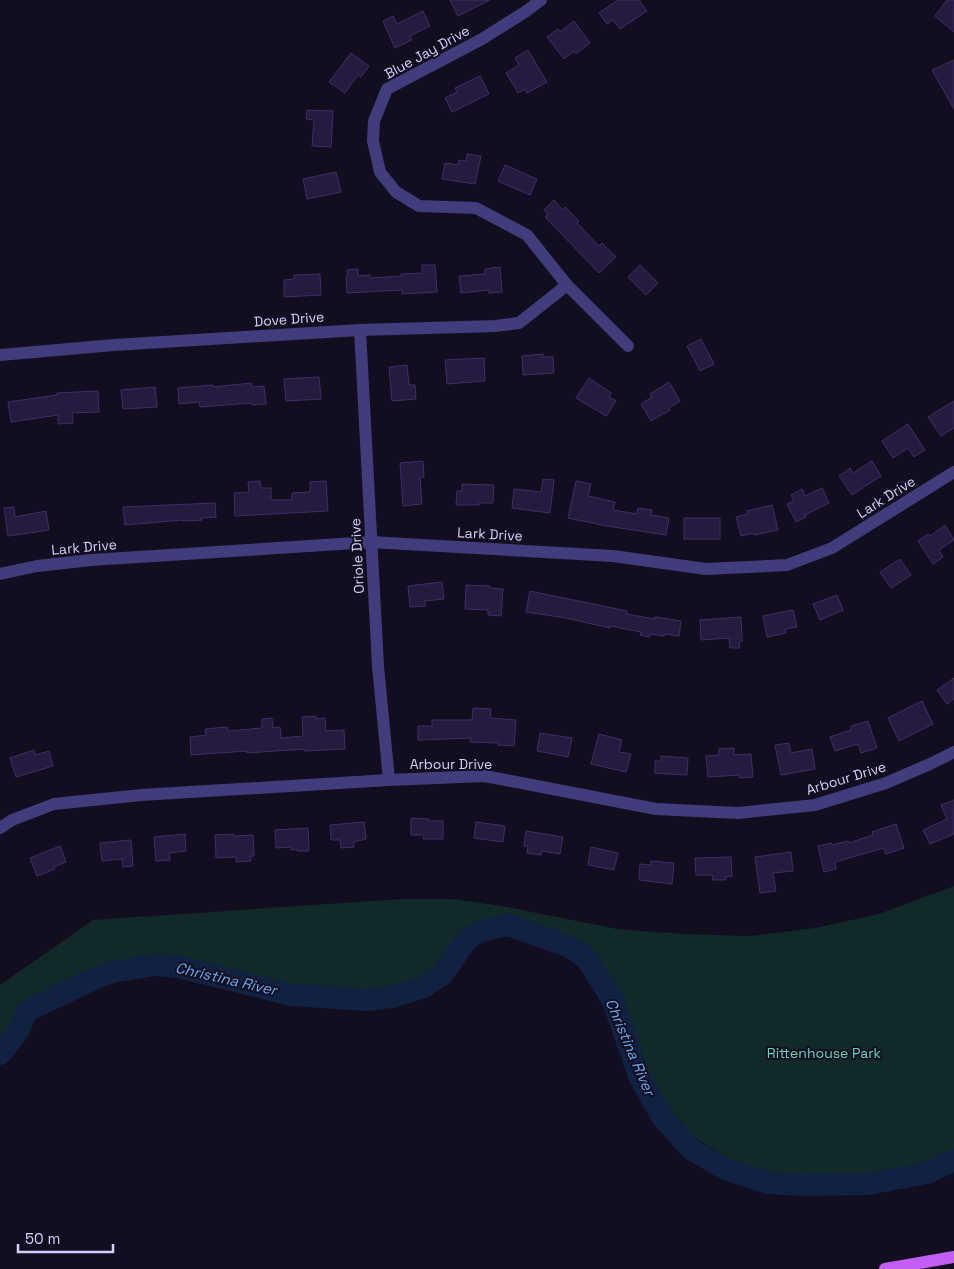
<svg xmlns="http://www.w3.org/2000/svg" width="954" height="1269" font-family="'Space Grotesk',sans-serif">
<style>
.green{fill:#112929}
.lines{fill:none;stroke-linecap:round;stroke-linejoin:round}
.river{stroke:#102141;stroke-width:22}
.building{fill:#241b3f;stroke:#3d2f69}
.minor{stroke:#413c7b;stroke-width:12}
.major{stroke:#c25ef4;stroke-width:12}
.labels{text-anchor:middle;stroke-width:4;stroke-linejoin:round;paint-order:stroke}
.street-label{font-size:14px;fill:#d6cffc;stroke:#120e1f}
.park-label{font-size:14px;fill:#61d6be;stroke:#120e1f}
.water-label{font-size:15px;font-style:italic;fill:#64acf5;stroke:#120e1f}
</style>
<rect width="100%" height="100%" fill="#120e1f"/>
<path class="green" d="M954,886V1156L928,1173L768,1183L662,1117L640,1078L613,1001L587,959L570,947L508,925L482,931L472,936L465,942L443,974L424,987L392,997L366,1000L291,995L179,967L155,965L113,972L96,978L27,1011L18,1031L4,1050L0,1054V985L93,920L401,899H452L502,906L617,929L682,934L750,936L815,928L879,914Z"/>
<g class="lines">
<path class="river" d="M0,1054L4,1050L18,1031L27,1011L96,978L113,972L155,965L179,967L291,995L366,1000L392,997L424,987L443,974L465,942L472,936L482,931L508,925L570,947L587,959L613,1001L640,1078L662,1117L691,1149L725,1169L768,1183L804,1185L868,1184L928,1173L954,1160"/>
</g>
<g class="building">
<path d="M450,0H490L458,16Z"/>
<path d="M618,0H639L647,11L620,29L613,20L607,24L599,13Z"/>
<path d="M947,0H954V32L935,16Z"/>
<path d="M423,11L430,26L410,36L412,40L395,48L383,21L393,16L397,24Z"/>
<path d="M574,21L590,43L576,54L574,51L564,59L547,37L558,29L560,32Z"/>
<path d="M528,50L547,82L527,93L525,89L518,93L506,73L519,65L515,58Z"/>
<path d="M351,53L369,66L361,77L358,75L345,93L329,82Z"/>
<path d="M954,60V109L932,70Z"/>
<path d="M480,76L489,94L452,112L445,98L457,92L455,88Z"/>
<path d="M307,110L333,111L331,147L312,146L314,120L306,119Z"/>
<path d="M467,154L481,156L475,184L442,179L445,163L458,165L459,160L466,161Z"/>
<path d="M505,165L537,179L530,195L498,181Z"/>
<path d="M336,172L341,192L307,199L303,179Z"/>
<path d="M554,200L563,210L565,207L579,221L577,223L599,246L602,243L616,257L599,273L545,217L548,215L544,210Z"/>
<path d="M422,265H435L437,292L402,294V290L347,293L346,276H348L347,270L358,269V276L370,275L371,278L401,276V274L422,273Z"/>
<path d="M640,265L658,283L646,295L628,277Z"/>
<path d="M500,267L502,292L489,293V290L461,293L459,276L485,274V269Z"/>
<path d="M320,274L321,295L284,297V280L294,279V275Z"/>
<path d="M701,339L714,364L700,371L687,346Z"/>
<path d="M543,354V357H553L554,373L523,375L522,356Z"/>
<path d="M484,358L485,381L447,384L445,360Z"/>
<path d="M407,365L409,385H415L416,399L392,401L389,367Z"/>
<path d="M319,377L321,399L286,401L284,379Z"/>
<path d="M589,378L611,393L609,397L616,401L606,416L576,398Z"/>
<path d="M669,382L680,401L669,408L670,410L651,421L641,404L652,397L650,394Z"/>
<path d="M251,383L252,387L264,386L266,404L252,405L251,403L200,407L199,402L179,404L178,388L213,385V387Z"/>
<path d="M155,387L157,407L123,409L121,390Z"/>
<path d="M98,391L99,412L72,413L73,423L58,424V415L11,422L8,402L57,395V393Z"/>
<path d="M954,401V428L941,436L928,417Z"/>
<path d="M908,424L925,450L914,457L908,448L893,458L882,441Z"/>
<path d="M423,461L424,477H420L422,504L403,506L400,463Z"/>
<path d="M872,461L881,476L852,495L839,476L850,468L853,473Z"/>
<path d="M543,479L554,480L550,513L512,508L514,489L541,492Z"/>
<path d="M260,481L261,488H271V500H292V493L310,492V482L326,481L328,511L235,516L234,493L249,492L248,482Z"/>
<path d="M576,481L591,484L588,496L615,502L613,510L637,514L638,508L652,510L651,515L669,518L666,535L607,526L568,518Z"/>
<path d="M462,484L494,485L493,503H479V505H456L457,491H462Z"/>
<path d="M822,488L829,503L805,515L806,517L796,522L787,504L794,501L791,495L802,489L805,496Z"/>
<path d="M215,503L216,517L201,518L202,520L183,521V520L125,525L123,507Z"/>
<path d="M772,505L778,530L754,535L753,533L741,536L736,517L748,514L747,511Z"/>
<path d="M14,507L15,517L46,511L49,530L8,536L4,508Z"/>
<rect x="684" y="518" width="36" height="21"/>
<path d="M945,525L954,540L939,550L943,557L933,564L918,541L928,534L930,536Z"/>
<path d="M900,559L911,575L891,588L880,572Z"/>
<path d="M442,582L444,599L425,601V606L410,607L408,586Z"/>
<path d="M466,585L490,586V588L503,589L501,616L488,615V610L465,609Z"/>
<path d="M530,591L627,611V614L654,619L655,617L681,621L679,636L665,634L664,636L650,634V637L640,635L641,632L611,626L610,628L566,618L526,612Z"/>
<path d="M837,595L843,610L820,620L813,604Z"/>
<path d="M793,610L797,627L785,629L786,633L767,637L763,616Z"/>
<path d="M741,617L742,641L739,642L740,648H730L729,638L701,640L700,620Z"/>
<path d="M954,678V699L947,704L937,690Z"/>
<path d="M922,701L933,724L899,741L888,718Z"/>
<path d="M473,708L491,709L490,718L516,720L514,746L498,745V743L470,742L471,738L418,740V726H432V720H472Z"/>
<path d="M316,716V719L325,718L326,731L344,730L345,749L304,751V749L247,753V751L191,755L190,737L206,735L205,729L227,727L228,731L262,728V719L272,718L273,728L280,727L281,738L303,736L302,717Z"/>
<path d="M868,721L877,748L861,753L858,744L835,751L830,737L851,730V726Z"/>
<path d="M540,733L572,738L568,757L537,751Z"/>
<path d="M599,734L622,740L619,752L631,754L626,772L591,764Z"/>
<path d="M789,743L791,753L812,749L815,769L781,775L775,745Z"/>
<path d="M734,748V755L751,754L753,777L740,778L739,775L708,777L706,756L719,755V749Z"/>
<path d="M34,750L35,755L49,751L53,766L16,777L10,758Z"/>
<path d="M661,756L688,758L687,775L655,773V761H661Z"/>
<path d="M954,800V834L930,844L923,830L947,819L941,805Z"/>
<path d="M411,818L429,819V821H443V839H423L424,835H411Z"/>
<path d="M364,822L366,839L354,842V847L341,848L340,840H331L330,825Z"/>
<path d="M476,822L505,826L503,842L474,838Z"/>
<path d="M896,824L904,848L886,854L884,848L835,862L836,869L824,872L818,846L831,843L832,845L848,841L849,843L873,835L872,832Z"/>
<path d="M308,828L309,851H297V849L291,850V847L276,848L275,830Z"/>
<path d="M526,831L563,837L560,854L542,851L541,855L527,853L528,846H524Z"/>
<path d="M185,834L186,851L169,853L170,860L156,861L154,837Z"/>
<path d="M233,834V836L253,835L254,856H250L251,861L236,862V857L216,858L215,835Z"/>
<path d="M131,840L133,866L123,867L122,859L102,861L100,843Z"/>
<path d="M60,846L66,862L54,867L55,869L37,876L30,858Z"/>
<path d="M591,847L618,853L614,870L588,865Z"/>
<path d="M791,852L793,871L773,873L776,891L760,893L755,857Z"/>
<path d="M731,857L732,876L725,877L726,880H713L712,875H696L695,858Z"/>
<path d="M651,861L674,863L672,884L639,880L640,864L651,865Z"/>
</g>
<g class="lines">
<g class="minor">
<path d="M541,0L525,12L482,39L387,89L374,121L373,141L380,172L396,192L419,206L476,208L527,235L567,285L628,346"/>
<path d="M360,330L378,666L389,780"/>
<path d="M0,355L114,345L360,330L495,326L519,323L567,285"/>
<path d="M0,574L37,566L91,560L371,542L613,556L706,569L787,565L832,548L954,472"/>
<path d="M0,828L12,820L54,804L141,795L389,780L485,776L656,809L738,813L815,805L886,783L930,764L954,752"/>
</g>
<path class="major" d="M885,1269L954,1257"/>
</g>
<g class="labels">
<g class="street-label">
<text transform="translate(427 52) rotate(-29)" y="5">Blue Jay Drive</text>
<text transform="translate(289 319) rotate(-4)" y="5">Dove Drive</text>
<text transform="translate(886 497) rotate(-32)" y="5">Lark Drive</text>
<text transform="translate(490 534) rotate(3)" y="5">Lark Drive</text>
<text transform="translate(84 547) rotate(-5)" y="5">Lark Drive</text>
<text transform="translate(357 556) rotate(-93)" y="5">Oriole Drive</text>
<text x="451" y="769">Arbour Drive</text>
<text transform="translate(846 778) rotate(-17)" y="5">Arbour Drive</text>
</g>
<g class="park-label">
<text x="824" y="1058">Rittenhouse Park</text>
</g>
<g class="water-label">
<text transform="translate(226 979) rotate(13)" y="5">Christina River</text>
<text transform="translate(630 1047) rotate(67)" y="5">Christina River</text>
</g>
</g>
<path d="M18 1244v8h95v-8" fill="none" stroke="#d6cffc" stroke-width="2.5"/>
<text x="25" y="1244" font-size="15" fill="#d6cffc" stroke="#120e1f" stroke-width="4" paint-order="stroke">50 m</text>
</svg>
